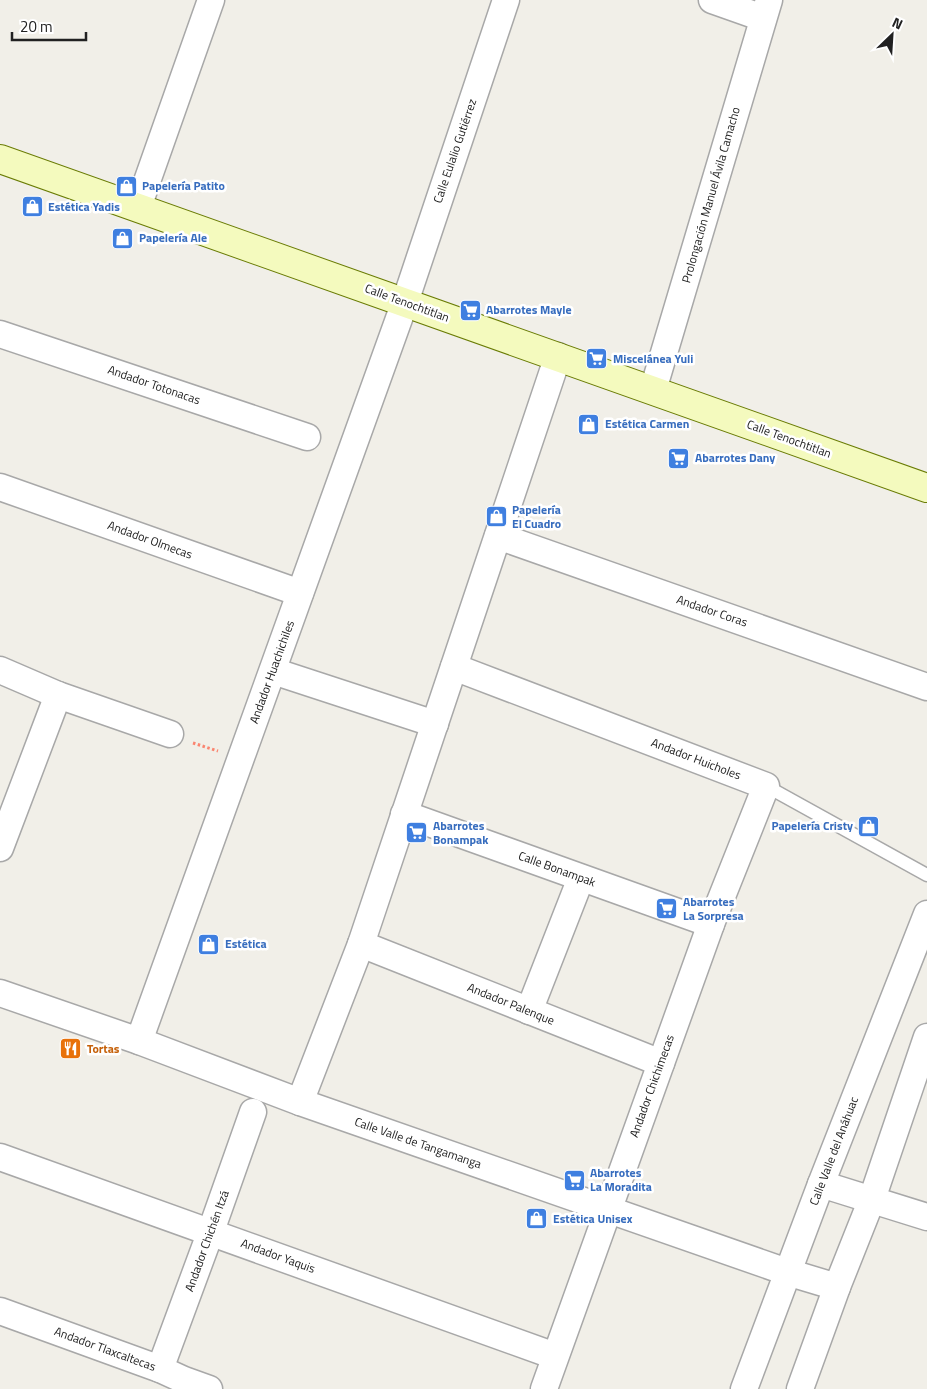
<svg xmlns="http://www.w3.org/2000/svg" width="927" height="1389" font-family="'Titillium Web',sans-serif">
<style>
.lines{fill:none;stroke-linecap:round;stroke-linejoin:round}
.lane-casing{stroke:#a8a8a8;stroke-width:15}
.street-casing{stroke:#a8a8a8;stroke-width:29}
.secondary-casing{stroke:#6a7c05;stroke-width:30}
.path{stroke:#fa8570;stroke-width:3;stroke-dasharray:2.5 2.5;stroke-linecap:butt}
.lane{stroke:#fff;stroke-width:12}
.street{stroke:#fff;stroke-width:26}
.secondary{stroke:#f4fabe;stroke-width:28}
.labels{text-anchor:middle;stroke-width:5;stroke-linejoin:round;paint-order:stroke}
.street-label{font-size:12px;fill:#212121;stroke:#fff}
.shop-label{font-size:12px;font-weight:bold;fill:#366cbe;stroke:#fff;text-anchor:start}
.food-label{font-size:12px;font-weight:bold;fill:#c56008;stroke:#fff;text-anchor:start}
</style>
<rect width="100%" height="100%" fill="#f1efe8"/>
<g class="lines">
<defs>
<path id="lane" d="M766,786L927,875"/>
<g id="street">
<path d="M712,0L763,18"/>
<path d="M138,207L211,0"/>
<path d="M0,334L307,437"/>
<path d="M653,390L769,0"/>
<path d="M0,487L300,593"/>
<path d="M498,536L927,687"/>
<path d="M454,667L766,786L711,924L544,1389"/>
<path d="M0,670L58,695L170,734"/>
<path d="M273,671L435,724"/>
<path d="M404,814L711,924"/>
<path d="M0,848L58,695"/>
<path d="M361,944L661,1063"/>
<path d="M0,993L139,1041L300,1102L787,1272L837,1287"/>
<path d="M529,1011L581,878"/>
<path d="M139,1041L405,302L506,0"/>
<path d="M300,1102L361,944L558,356"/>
<path d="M0,1157L555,1356"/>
<path d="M821,1184L927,1217"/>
<path d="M0,1311L160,1369L184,1380L209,1389"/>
<path d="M160,1369L211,1231L253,1112"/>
<path d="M744,1389L821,1184L927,914"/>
<path d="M800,1389L837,1287L872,1199L927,1037"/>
</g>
<path id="secondary" d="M0,159L927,488"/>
</defs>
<use href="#lane" class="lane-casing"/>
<use href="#street" class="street-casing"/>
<use href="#secondary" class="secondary-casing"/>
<path class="path" d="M193,743L218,751"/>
<use href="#lane" class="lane"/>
<use href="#street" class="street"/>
<use href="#secondary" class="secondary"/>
</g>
<defs>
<symbol id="shop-square" viewBox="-11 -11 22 22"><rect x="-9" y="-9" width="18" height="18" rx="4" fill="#3f7fe0" stroke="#fff"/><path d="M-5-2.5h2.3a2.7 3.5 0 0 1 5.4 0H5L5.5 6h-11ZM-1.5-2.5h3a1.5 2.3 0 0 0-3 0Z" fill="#fff"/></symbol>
<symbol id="supermarket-square" viewBox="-11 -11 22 22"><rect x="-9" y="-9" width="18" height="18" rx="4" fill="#3f7fe0" stroke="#fff"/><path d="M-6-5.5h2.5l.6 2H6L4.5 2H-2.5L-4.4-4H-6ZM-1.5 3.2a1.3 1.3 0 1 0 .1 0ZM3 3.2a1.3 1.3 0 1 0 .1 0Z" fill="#fff"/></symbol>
<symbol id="restaurant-square" viewBox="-11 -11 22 22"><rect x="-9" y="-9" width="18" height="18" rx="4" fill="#e8710a" stroke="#fff"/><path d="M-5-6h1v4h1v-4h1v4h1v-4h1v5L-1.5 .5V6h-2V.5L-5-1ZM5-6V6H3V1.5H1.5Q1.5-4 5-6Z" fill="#fff"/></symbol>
</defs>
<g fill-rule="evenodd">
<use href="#shop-square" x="114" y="174" width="25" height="25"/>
<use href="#shop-square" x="20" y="194" width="25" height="25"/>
<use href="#shop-square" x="110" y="226" width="25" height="25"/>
<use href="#supermarket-square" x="458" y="298" width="25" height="25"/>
<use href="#supermarket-square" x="584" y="346" width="25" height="25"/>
<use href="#shop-square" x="576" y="412" width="25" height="25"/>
<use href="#supermarket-square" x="666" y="446" width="25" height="25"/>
<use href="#shop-square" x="484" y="504" width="25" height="25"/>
<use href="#shop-square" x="856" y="814" width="25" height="25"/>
<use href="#supermarket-square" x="404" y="820" width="25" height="25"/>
<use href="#supermarket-square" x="654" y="896" width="25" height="25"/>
<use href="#shop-square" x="196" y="932" width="25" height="25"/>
<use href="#restaurant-square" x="58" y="1036" width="25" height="25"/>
<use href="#supermarket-square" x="562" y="1168" width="25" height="25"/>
<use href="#shop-square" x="524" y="1206" width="25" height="25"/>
</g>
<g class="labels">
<g class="street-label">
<text transform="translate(455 151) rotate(-71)" y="4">Calle Eulalio Gutiérrez</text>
<text transform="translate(711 195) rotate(-74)" y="4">Prolongación Manuel Ávila Camacho</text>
<text transform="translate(407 303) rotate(20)" y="4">Calle Tenochtitlan</text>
<text transform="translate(154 385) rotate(19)" y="4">Andador Totonacas</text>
<text transform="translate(789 439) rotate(20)" y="4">Calle Tenochtitlan</text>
<text transform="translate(150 540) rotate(20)" y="4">Andador Olmecas</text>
<text transform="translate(712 611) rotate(19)" y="4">Andador Coras</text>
<text transform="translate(272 672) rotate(-70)" y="4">Andador Huachichiles</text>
<text transform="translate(696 759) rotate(21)" y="4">Andador Huicholes</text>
<text transform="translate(557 869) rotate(20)" y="4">Calle Bonampak</text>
<text transform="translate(511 1004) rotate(22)" y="4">Andador Palenque</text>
<text transform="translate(652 1086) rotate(-70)" y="4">Andador Chichimecas</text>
<text transform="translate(418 1143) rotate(19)" y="4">Calle Valle de Tangamanga</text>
<text transform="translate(834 1151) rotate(-69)" y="4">Calle Valle del Anáhuac</text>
<text transform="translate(207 1241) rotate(-70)" y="4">Andador Chichén Itzá</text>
<text transform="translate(278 1256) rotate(20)" y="4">Andador Yaquis</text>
<text transform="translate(105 1349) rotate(20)" y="4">Andador Tlaxcaltecas</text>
</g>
<g class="shop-label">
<text x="142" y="190">Papelería Patito</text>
<text x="48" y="211">Estética Yadis</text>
<text x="139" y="242">Papelería Ale</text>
<text x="486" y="314">Abarrotes Mayle</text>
<text x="613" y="363">Miscelánea Yuli</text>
<text x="605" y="428">Estética Carmen</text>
<text x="695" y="462">Abarrotes Dany</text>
<text x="512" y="514">Papelería<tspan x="512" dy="14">El Cuadro</tspan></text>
<text x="433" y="830">Abarrotes<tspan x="433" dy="14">Bonampak</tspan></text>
<text x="853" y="830" text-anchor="end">Papelería Cristy</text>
<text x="683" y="906">Abarrotes<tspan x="683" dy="14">La Sorpresa</tspan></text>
<text x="225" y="948">Estética</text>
<text x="590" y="1177">Abarrotes<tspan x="590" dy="14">La Moradita</tspan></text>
<text x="553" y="1223">Estética Unisex</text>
</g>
<g class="food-label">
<text x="87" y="1053">Tortas</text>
</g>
</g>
<g transform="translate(892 35) rotate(25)" stroke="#ffffff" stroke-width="4" paint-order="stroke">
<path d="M0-4L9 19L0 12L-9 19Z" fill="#212121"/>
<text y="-8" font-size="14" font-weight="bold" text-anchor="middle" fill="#212121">N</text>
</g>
<path d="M12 32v8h74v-8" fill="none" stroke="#212121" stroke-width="2.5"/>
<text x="20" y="32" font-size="15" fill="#212121" stroke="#ffffff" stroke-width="4" paint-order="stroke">20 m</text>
</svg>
